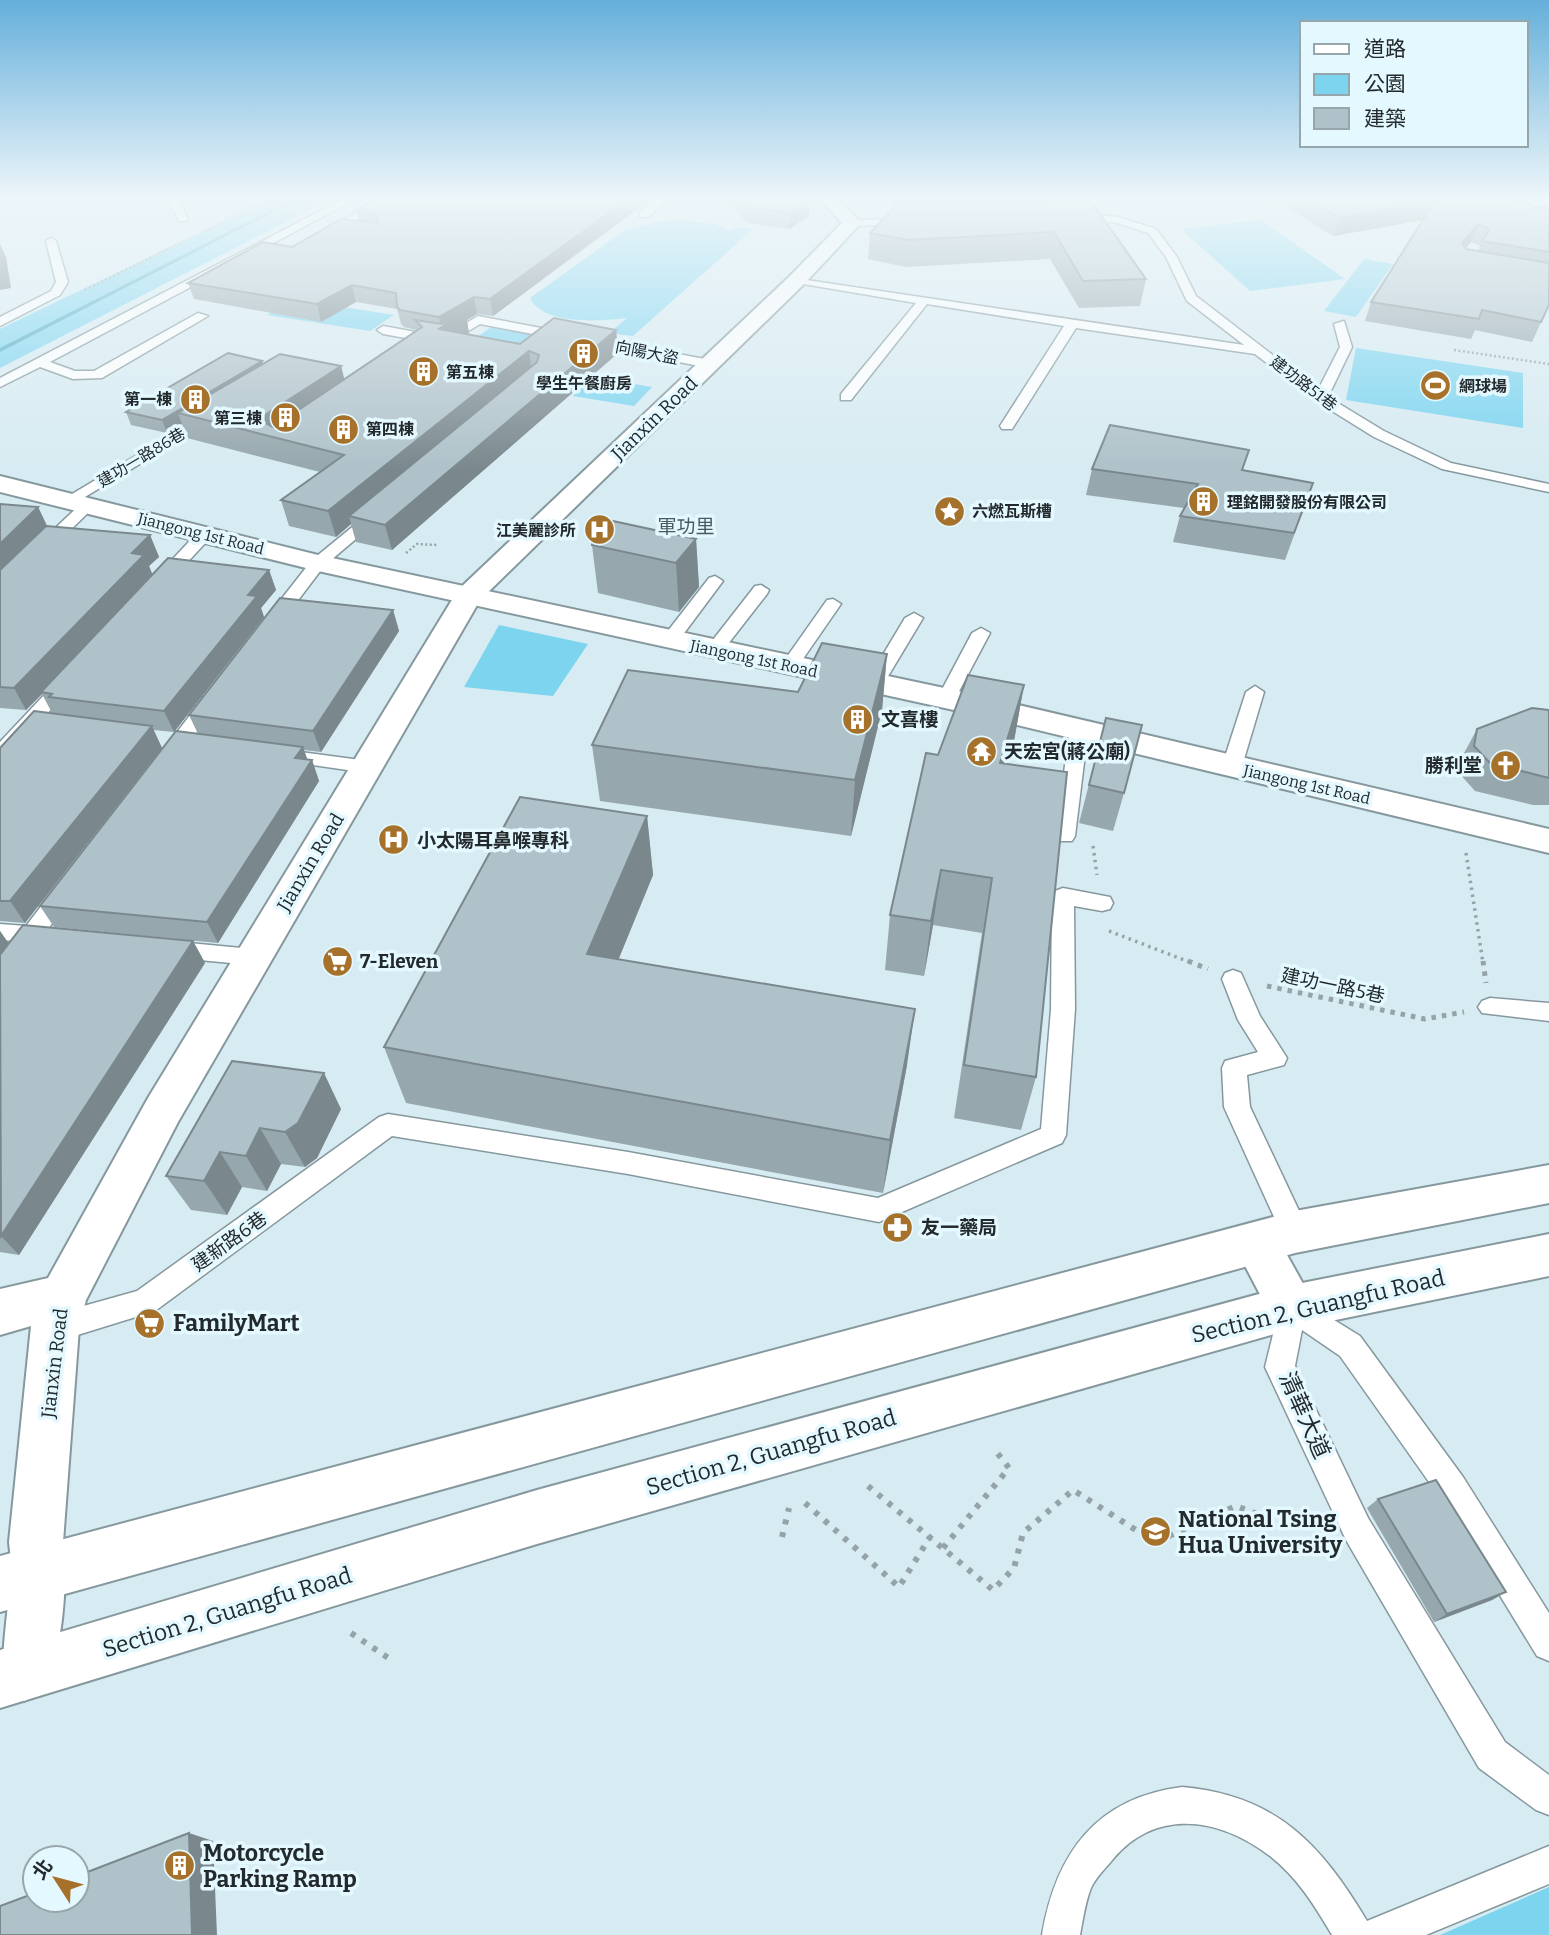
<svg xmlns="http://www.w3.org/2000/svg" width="1549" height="1935" font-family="Bitter,'Noto Sans TC',serif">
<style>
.green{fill:#7dd4ef}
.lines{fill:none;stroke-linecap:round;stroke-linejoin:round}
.stream{fill:#41a8c5;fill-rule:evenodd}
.service-casing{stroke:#85989e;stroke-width:3}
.minor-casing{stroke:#85989e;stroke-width:4}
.tertiary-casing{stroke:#85989e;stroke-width:4}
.secondary-casing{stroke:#85989e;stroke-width:4}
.path-far3{stroke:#94a3a8;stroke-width:2.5;stroke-dasharray:2 2.5;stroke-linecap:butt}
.path-far2{stroke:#94a3a8;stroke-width:3.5;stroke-dasharray:2.5 4.5;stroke-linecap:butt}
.path-far1{stroke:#94a3a8;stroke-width:5;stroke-dasharray:4.5 6;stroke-linecap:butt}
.path{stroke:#94a3a8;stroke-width:6;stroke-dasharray:5 8;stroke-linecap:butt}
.service{fill:#fff;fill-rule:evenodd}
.minor{fill:#fff;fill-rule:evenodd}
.tertiary{fill:#fff;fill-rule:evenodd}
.secondary{fill:#fff;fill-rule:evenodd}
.wall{fill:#96a7ad;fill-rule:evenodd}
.shaded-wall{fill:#7a888d}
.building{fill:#afc2c9;stroke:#7a888d;stroke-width:2}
.labels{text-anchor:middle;stroke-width:7;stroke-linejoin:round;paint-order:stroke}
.far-street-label{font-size:16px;fill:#232a2d;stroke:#e4f8ff}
.far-poi-label{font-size:16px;font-weight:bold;fill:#232a2d;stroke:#e4f8ff;text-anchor:start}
.street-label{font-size:19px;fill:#232a2d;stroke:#e4f8ff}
.far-quarter-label{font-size:19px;fill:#495a60;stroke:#e4f8ff}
.poi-label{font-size:19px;font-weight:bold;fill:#232a2d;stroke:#e4f8ff;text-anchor:start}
.near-street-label{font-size:23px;fill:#232a2d;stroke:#e4f8ff}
.near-poi-label{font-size:23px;font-weight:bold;fill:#232a2d;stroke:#e4f8ff;text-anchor:start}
</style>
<rect width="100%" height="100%" fill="#d7ebf2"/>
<g class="green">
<path d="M270,199H331L0,368V329Z"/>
<path d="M886,199H1094L912,209Z"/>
<path d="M683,220L714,224L731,231L737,227L753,229L633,336L609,333L627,318C602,321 543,326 530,298L625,230L661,221Z"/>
<path d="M1261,220L1345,279L1250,291L1181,229Z"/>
<path d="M1364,259L1393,264L1356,317L1324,311Z"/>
<path d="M292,299L394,315L370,331L267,315Z"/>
<path d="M491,327L551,339L531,353L471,342Z"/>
<path d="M1356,348L1523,373V428L1346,400Z"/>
<path d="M593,377L652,387L634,406L573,396Z"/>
<path d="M499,625L588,644L553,696L464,687Z"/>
<path d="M1549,1887V1935H1440Z"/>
</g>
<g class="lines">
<path class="stream" d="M293,199H299L0,352V348Z"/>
<defs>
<g id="service">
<path d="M168,199H178L188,219L187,221H179Z"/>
<path d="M343,199H356L50,362L75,371H94L198,313L208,316L102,378L73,379L40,367L0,387V378Z"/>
<path d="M380,199H393L327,237L318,235Z"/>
<path d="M657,199H669L648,217H640V213Z"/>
<path d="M801,199H817L812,202Z"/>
<path d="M1549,199V205L1530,208L1525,205Z"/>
<path d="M1075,213L1118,217L1156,229L1177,257L1196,296L1318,390L1340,347L1334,324L1344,321L1352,347L1328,397L1384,431L1451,463L1549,484V492L1442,469L1374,437L1316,401L1255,354L1076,328L1012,429H1002L1000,426L1064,326L927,304L851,400H841V394L916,303L797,283L791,280L793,278L1244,345L1187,301L1166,257L1148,233L1117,223L1071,218L1070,216Z"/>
<path d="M915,219L916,221L911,224L852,226L847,223L852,220Z"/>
<path d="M51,238L56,241L68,282L60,295L0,326V317L51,291L56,282L46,241Z"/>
<path d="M478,316L710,360L716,364L710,368L480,324L445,345L383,334L377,330L383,326L443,337Z"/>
<path d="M211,411L218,415L216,418L75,503L70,505L62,500Z"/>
<path d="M89,499L94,501L97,504L94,507L6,593L0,594V580L84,501Z"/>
<path d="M378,508L386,513L383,516L324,566L277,628H265L262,624L265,620L312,560L373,510Z"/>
<path d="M204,530L212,535L210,538L167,584H155L153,581L155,578L198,532Z"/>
<path d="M715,576L723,581L676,644H664L661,640L664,636L709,578Z"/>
<path d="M761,585L769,590L767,594L721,653H709L706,649L709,645L755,586Z"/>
<path d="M833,599L841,604L796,669H784L781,665L784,661L827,600Z"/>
<path d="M914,613L923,618L884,683L881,687H869L866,683L905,618Z"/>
<path d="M981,628L990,633L955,699L946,705L940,703L937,699L972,633Z"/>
<path d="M68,675L77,680L74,684L7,758L0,760V742L62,676Z"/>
<path d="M1255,686L1264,692L1242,766L1239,770H1225L1222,766L1246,692Z"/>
<path d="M211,695L218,697L220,701L218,705L175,761H161L158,757L161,753L204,697Z"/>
<path d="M1079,724L1088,730L1075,836L1072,841H1058L1055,836L1070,730Z"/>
<path d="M278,749L368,761L375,763L378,767L375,771L368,773L271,759L268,755L271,751Z"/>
<path d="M64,884L72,887L75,892L48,929L55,936L52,942L37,944L8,982L0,985V959L14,941L0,940V924L26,926L56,887Z"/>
<path d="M1063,888L1110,897L1113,903L1110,909L1102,911L1074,906L1075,1009L1066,1135L1062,1143L888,1218L879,1222L628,1174L392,1136L155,1311L55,1342L45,1338L41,1328L45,1318L55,1314L137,1291L379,1117L388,1114L628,1152L878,1198L1041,1129L1051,1009L1052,896L1055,891Z"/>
<path d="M168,941L252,949L260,951L263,957L260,963L252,965L168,957L160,955L157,949L160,943Z"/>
<path d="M1233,970L1241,973L1260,1016L1287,1058L1284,1065L1247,1075L1250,1107L1309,1232L1305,1241L1295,1244L1285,1241L1224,1107L1222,1068L1225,1061L1258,1052L1238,1020L1222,979L1225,973Z"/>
<path d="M1490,998L1549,1003V1021L1482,1013L1478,1007L1482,1001Z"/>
<path d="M1292,1294L1360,1336L1463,1477L1549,1613V1661L1537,1656L1441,1499L1340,1356L1302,1330L1295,1366L1368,1518L1505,1742L1549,1775V1815L1536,1810L1479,1768L1346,1540L1265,1367L1282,1298Z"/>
<path d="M1182,1787C1276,1795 1321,1844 1367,1921L1549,1846V1884L1426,1935H1332C1315,1906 1297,1877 1270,1856C1220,1818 1157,1807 1113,1859C1106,1868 1096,1877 1091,1888C1085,1903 1083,1920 1080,1935H1042C1056,1853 1096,1798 1182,1787Z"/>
</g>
<g id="minor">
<path d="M820,199H838L861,223L804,284L480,600L178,1122L86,1300L79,1328L63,1542C68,1588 62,1650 44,1692L24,1701L4,1692C0,1657 8,1612 11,1576C12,1565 10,1553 9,1542L31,1326L0,1335V1289L48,1278L148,1098L458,590L790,276L842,223Z"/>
<path d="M1256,1222L1272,1228L1316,1307L1309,1323L1292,1329L1275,1323L1233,1243L1240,1228Z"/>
</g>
<path id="tertiary" d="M0,476L318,555L963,692L1549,829V853L963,712L318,571L0,492Z"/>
<g id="secondary">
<path d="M1549,1165V1203L1295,1253L0,1612V1556L1295,1211Z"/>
<path d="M1549,1234V1276L1292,1329L537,1544L0,1708V1650L537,1490L1292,1285Z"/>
</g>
</defs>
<use href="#service" class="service-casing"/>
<use href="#minor" class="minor-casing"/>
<use href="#tertiary" class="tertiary-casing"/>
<use href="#secondary" class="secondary-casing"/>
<g class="path-far3">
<path d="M239,213L265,217"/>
<path d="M204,231L266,199"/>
<path d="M85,290L184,241"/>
<path d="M1454,350L1549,364"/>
<path d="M406,553L417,544L437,545"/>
</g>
<g class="path-far2">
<path d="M1093,846L1097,875"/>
<path d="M1466,853L1483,963"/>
<path d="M1109,931L1192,963"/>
</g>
<g class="path-far1">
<path d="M1188,961L1208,969"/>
<path d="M1483,961L1486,983"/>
<path d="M1267,986L1425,1019L1464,1012"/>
</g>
<g class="path">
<path d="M868,1486L993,1590L1014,1568L1023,1533L1073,1490L1136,1530L1169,1536L1236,1506L1268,1518"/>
<path d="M805,1503L899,1587L930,1537"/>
<path d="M782,1537L789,1508"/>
<path d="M943,1548L1009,1468L995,1450"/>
<path d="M351,1633L393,1661"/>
</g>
<use href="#service" class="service"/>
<use href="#minor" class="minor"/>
<use href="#tertiary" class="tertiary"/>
<use href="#secondary" class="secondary"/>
</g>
<g class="wall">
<path d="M651,199L493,316L477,314L467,320L469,334H468L520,344L616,330L618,353L392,550L356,542L351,524L336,537L289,526L281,500L320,472L187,438L182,424L167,433L131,425L126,412L262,361L263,364L341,366L344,379L417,331V330L404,327L401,324L397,309L356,302L321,322L194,299L188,283L292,247L359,221L356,210Z"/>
<path d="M723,199H808L809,216L789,229L748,223Z"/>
<path d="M1273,199H1517L1535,208L1549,206V305L1532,342L1475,330L1471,339L1365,321L1371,302L1423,220L1333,236ZM1471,242L1480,246L1478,251L1465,249Z"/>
<path d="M1091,201L1146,279L1140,306L1079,308L1050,259L906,267L868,259L870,233Z"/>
<path d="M1092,469L1243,470L1313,483L1285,560L1173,542L1180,516L1184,508L1086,495Z"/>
<path d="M0,504L38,507L47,526L150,535L159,557L149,566L152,574L269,570L276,590L261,608L264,617L174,732L153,730L162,748L25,923L0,921V748L59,714L52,713L42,694L26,710L0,708Z"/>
<path d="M696,539L699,587L679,612L598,593L592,545Z"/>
<path d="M393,610L399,631L321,752L304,750L307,760H312L319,781L218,943L54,927L40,906L198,734L189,715Z"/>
<path d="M887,654L882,710L851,836L600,801L592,745L798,692Z"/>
<path d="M1024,685L1014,741L1007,764L1036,1077L1021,1130L954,1118L982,933L933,925L924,976L885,970L890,915L938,755Z"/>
<path d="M1549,710V805H1533L1475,791L1459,773L1462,757L1477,729Z"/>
<path d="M1106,718L1124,793L1113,831L1079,823Z"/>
<path d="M647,816L653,875L618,960L907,1065L883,1193L406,1103L384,1047Z"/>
<path d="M0,931L9,944L193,941L205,963L19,1255L0,1252Z"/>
<path d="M232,1061L341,1109L317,1158L305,1167L281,1164L267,1191L242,1187L227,1215L191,1210L166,1176Z"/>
<path d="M1378,1499L1506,1592L1492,1600L1434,1622L1367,1508Z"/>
</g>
<g class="shaded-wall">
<path d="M628,199H651L493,316L490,299Z"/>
<path d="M809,201V216L789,229L790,213Z"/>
<path d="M1435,201L1428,219L1333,236L1339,218Z"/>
<path d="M1478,224L1471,242L1455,261L1462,243Z"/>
<path d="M0,244L6,257L11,288L0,290Z"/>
<path d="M352,285L356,302L321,322L317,304Z"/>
<path d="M474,297L477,314L467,320L469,334L444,352L439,329L441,328L439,317Z"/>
<path d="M616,330L618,353L392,550L385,525Z"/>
<path d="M529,351L532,375L349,516L351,524L336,537L328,511Z"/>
<path d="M262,361L266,373L178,413L182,424L167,433L162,420Z"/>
<path d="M341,366L347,390L276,438L262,421L265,415Z"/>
<path d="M38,507L48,528L0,576V544Z"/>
<path d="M150,535L159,557L149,566L153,576L41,692L42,694L26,710L14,688L132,553Z"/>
<path d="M696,539L699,587L679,612L676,563Z"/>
<path d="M269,570L276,590L261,608L264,617L174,732L164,711L248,595Z"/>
<path d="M393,610L399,631L321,752L313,731Z"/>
<path d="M887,654L882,710L851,836L855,780Z"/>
<path d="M1024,685L1014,741L990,819L1000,763Z"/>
<path d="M152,726L162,748L25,923L10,901Z"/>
<path d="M303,747L309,764L312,760L319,781L218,943L207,922L295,758Z"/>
<path d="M647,816L653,875L597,1012L587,954Z"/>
<path d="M941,870L933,925L924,976L931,921Z"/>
<path d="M0,931L9,944L0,956Z"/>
<path d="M193,941L205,963L19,1255L1,1236Z"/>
<path d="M915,1009L907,1065L883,1193L890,1140Z"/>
<path d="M324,1073L341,1109L317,1158L305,1167L285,1132Z"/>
<path d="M260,1128L281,1164L267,1191L246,1156Z"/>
<path d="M220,1152L242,1187L227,1215L204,1181Z"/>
<path d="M1506,1592L1492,1600L1434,1622L1447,1614Z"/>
<path d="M189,1833L213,1841L217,1935H192Z"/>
</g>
<g class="building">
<path d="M376,199H628L490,299L474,297L439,317L400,310L397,307L396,293L352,285L317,304L188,283L263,242L292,247L341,219L378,223L377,215L356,210Z"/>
<path d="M740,199H808L809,201L790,213L748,207Z"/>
<path d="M1307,199H1517L1535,208L1549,206V252L1482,241L1490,229L1478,224L1462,243L1466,249L1549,263V305L1541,322L1482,310L1479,319L1371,302L1435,201L1339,218Z"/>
<path d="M1091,201L1146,279L1083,281L1054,232L908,240L870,233L898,204Z"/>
<path d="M465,311L439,329L520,344L554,318L616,330L385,525L349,516L537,362L539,355L529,351L328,511L281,500L344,455L178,413L280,354L341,366L265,415L262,421L273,427L422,327L415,320L442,324Z"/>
<path d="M228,353L262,361L162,420L126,412Z"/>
<path d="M1110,425L1249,450L1242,470L1313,483L1294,533L1180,516L1198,484L1092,469Z"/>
<path d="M0,504L38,507L0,544Z"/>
<path d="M599,518L696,539L676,563L592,545Z"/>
<path d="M46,526L150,535L132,553L144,555L14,688L0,687V570Z"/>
<path d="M168,558L269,570L248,595L257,596L164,711L49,697L52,694L41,692Z"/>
<path d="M280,598L393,610L313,731L189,715Z"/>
<path d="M822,643L887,654L855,780L592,745L628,670L798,692Z"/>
<path d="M968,675L1024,685L1000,763L1067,772L1036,1077L964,1065L992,878L941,870L931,921L890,915L926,753L938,755Z"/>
<path d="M1532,708L1549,710V778L1490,763L1474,746L1477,729Z"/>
<path d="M34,711L152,726L10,901H0V748Z"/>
<path d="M1106,718L1142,725L1124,793L1089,785Z"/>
<path d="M176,731L303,747L295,758L312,760L207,922L40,906Z"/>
<path d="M520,797L647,816L587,954L915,1009L890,1140L384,1047Z"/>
<path d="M23,925L193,941L1,1236L0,955Z"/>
<path d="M232,1061L324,1073L298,1123L285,1132L260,1128L246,1156L220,1152L204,1181L166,1176Z"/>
<path d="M1436,1480L1506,1592L1447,1614L1378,1499Z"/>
<path d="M189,1833L192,1935H0V1906L35,1893V1900H77V1876Z"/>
</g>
<linearGradient id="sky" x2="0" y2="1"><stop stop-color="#65afda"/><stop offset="0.42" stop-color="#edf6f9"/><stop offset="1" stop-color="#edf6f9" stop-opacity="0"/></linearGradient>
<rect width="1549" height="470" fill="url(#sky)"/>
<defs>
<symbol id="building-disc" viewBox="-11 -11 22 22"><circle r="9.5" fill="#a6712a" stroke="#e4f8ff"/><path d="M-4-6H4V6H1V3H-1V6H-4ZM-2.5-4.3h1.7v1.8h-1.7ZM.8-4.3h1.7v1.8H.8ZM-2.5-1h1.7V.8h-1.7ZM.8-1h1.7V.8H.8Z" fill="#fff"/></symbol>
<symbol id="stadium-disc" viewBox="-11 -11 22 22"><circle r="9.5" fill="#a6712a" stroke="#e4f8ff"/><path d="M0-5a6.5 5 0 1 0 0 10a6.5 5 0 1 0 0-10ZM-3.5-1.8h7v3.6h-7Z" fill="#fff"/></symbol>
<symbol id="sight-disc" viewBox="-11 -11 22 22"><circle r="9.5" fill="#a6712a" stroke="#e4f8ff"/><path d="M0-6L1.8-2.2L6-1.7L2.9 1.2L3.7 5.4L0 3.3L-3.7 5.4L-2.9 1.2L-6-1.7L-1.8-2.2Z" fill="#fff"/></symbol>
<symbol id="hospital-disc" viewBox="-11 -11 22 22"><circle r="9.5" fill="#a6712a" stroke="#e4f8ff"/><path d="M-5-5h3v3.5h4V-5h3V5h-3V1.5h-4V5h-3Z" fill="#fff"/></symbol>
<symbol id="temple-disc" viewBox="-11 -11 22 22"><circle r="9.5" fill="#a6712a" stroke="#e4f8ff"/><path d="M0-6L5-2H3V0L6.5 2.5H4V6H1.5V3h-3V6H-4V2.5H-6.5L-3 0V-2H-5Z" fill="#fff"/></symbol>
<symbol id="church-disc" viewBox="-11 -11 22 22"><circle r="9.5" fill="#a6712a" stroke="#e4f8ff"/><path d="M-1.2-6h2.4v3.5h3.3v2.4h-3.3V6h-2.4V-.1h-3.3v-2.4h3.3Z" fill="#fff"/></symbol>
<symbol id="supermarket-disc" viewBox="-11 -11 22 22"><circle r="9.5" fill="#a6712a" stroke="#e4f8ff"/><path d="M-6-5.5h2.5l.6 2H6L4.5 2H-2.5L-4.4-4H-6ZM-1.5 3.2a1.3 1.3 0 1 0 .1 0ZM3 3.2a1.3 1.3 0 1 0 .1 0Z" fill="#fff"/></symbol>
<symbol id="pharmacy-disc" viewBox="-11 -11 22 22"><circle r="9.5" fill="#a6712a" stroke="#e4f8ff"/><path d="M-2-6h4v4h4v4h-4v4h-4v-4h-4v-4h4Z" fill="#fff"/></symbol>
<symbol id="university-disc" viewBox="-11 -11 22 22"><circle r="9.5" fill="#a6712a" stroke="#e4f8ff"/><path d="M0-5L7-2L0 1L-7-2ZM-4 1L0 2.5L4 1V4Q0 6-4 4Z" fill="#fff"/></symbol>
</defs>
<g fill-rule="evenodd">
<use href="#building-disc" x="566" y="336" width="35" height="35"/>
<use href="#building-disc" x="406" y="354" width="35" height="35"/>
<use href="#stadium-disc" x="1418" y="368" width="35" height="35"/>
<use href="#building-disc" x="178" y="382" width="35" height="35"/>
<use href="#building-disc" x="268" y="400" width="35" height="35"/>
<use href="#building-disc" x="326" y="412" width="35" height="35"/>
<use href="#building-disc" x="1186" y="484" width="35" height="35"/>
<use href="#sight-disc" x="932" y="494" width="35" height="35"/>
<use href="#hospital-disc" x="582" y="512" width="35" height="35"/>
<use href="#building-disc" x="840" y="702" width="35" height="35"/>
<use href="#temple-disc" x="964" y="734" width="35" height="35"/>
<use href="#church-disc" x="1488" y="748" width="35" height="35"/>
<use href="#hospital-disc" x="376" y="822" width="35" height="35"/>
<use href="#supermarket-disc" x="320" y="944" width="35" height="35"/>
<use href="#pharmacy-disc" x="880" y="1210" width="35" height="35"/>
<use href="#supermarket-disc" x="132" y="1306" width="35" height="35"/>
<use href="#university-disc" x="1138" y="1514" width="35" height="35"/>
<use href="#building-disc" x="162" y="1848" width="35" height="35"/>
</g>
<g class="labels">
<g class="far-street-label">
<text transform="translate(647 352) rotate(11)" y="6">向陽大盜</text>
<text transform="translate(1304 383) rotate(37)" y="6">建功路51巷</text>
<text transform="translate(141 457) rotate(-31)" y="6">建功一路86巷</text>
<text transform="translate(201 533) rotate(14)" y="6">Jiangong 1st Road</text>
<text transform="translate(754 658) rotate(12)" y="6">Jiangong 1st Road</text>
<text transform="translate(1307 784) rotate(13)" y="6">Jiangong 1st Road</text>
</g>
<g class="far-poi-label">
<text x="446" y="378">第五棟</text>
<text x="584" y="389" text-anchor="middle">學生午餐廚房</text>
<text x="1459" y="392">網球場</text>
<text x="172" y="405" text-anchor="end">第一棟</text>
<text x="262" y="424" text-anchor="end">第三棟</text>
<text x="366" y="435">第四棟</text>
<text x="1227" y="508">理銘開發股份有限公司</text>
<text x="972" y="517">六燃瓦斯槽</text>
<text x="576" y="536" text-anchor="end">江美麗診所</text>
</g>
<g class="street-label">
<text transform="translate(654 418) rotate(-44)" y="7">Jianxin Road</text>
<text transform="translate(310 862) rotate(-59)" y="7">Jianxin Road</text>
<text transform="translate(1333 985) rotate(12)" y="7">建功一路5巷</text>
<text transform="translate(229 1241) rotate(-36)" y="7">建新路6巷</text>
<text transform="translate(54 1363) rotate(-83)" y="7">Jianxin Road</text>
</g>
<g class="far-quarter-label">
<text x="686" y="533">軍功里</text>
</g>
<g class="poi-label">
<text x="881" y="726">文喜樓</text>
<text x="1004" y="758">天宏宮(蔣公廟)</text>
<text x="1482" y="772" text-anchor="end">勝利堂</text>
<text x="417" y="847">小太陽耳鼻喉專科</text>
<text x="360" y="968">7-Eleven</text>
<text x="921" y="1234">友一藥局</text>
</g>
<g class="near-street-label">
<text transform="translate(1318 1306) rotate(-13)" y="8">Section 2, Guangfu Road</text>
<text transform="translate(1305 1415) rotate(66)" y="8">清華大道</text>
<text transform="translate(771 1452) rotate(-16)" y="8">Section 2, Guangfu Road</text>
<text transform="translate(227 1612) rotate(-17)" y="8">Section 2, Guangfu Road</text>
</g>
<g class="near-poi-label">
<text x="173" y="1331">FamilyMart</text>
<text x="1178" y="1527">National Tsing<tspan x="1178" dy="26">Hua University</tspan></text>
<text x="203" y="1861">Motorcycle<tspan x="203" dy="26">Parking Ramp</tspan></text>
</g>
</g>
<rect x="1300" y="21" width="228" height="126" fill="#e4f8ff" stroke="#97a6ab" stroke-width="2"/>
<rect x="1314" y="44" width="35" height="10" fill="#ffffff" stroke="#97a6ab" stroke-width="2"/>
<text x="1364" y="56" font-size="21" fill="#232a2d">道路</text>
<rect x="1314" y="74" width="35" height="21" fill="#7dd4ef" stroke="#97a6ab" stroke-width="2"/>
<text x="1364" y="91" font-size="21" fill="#232a2d">公園</text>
<rect x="1314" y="108" width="35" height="21" fill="#afc2c9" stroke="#97a6ab" stroke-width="2"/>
<text x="1364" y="126" font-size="21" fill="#232a2d">建築</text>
<g transform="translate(56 1879) rotate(306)"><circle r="33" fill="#e4f8ff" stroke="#97a6ab" stroke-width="2"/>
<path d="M0-5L12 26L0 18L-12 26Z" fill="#a6712a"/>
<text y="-10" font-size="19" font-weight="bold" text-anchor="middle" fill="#232a2d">北</text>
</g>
</svg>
